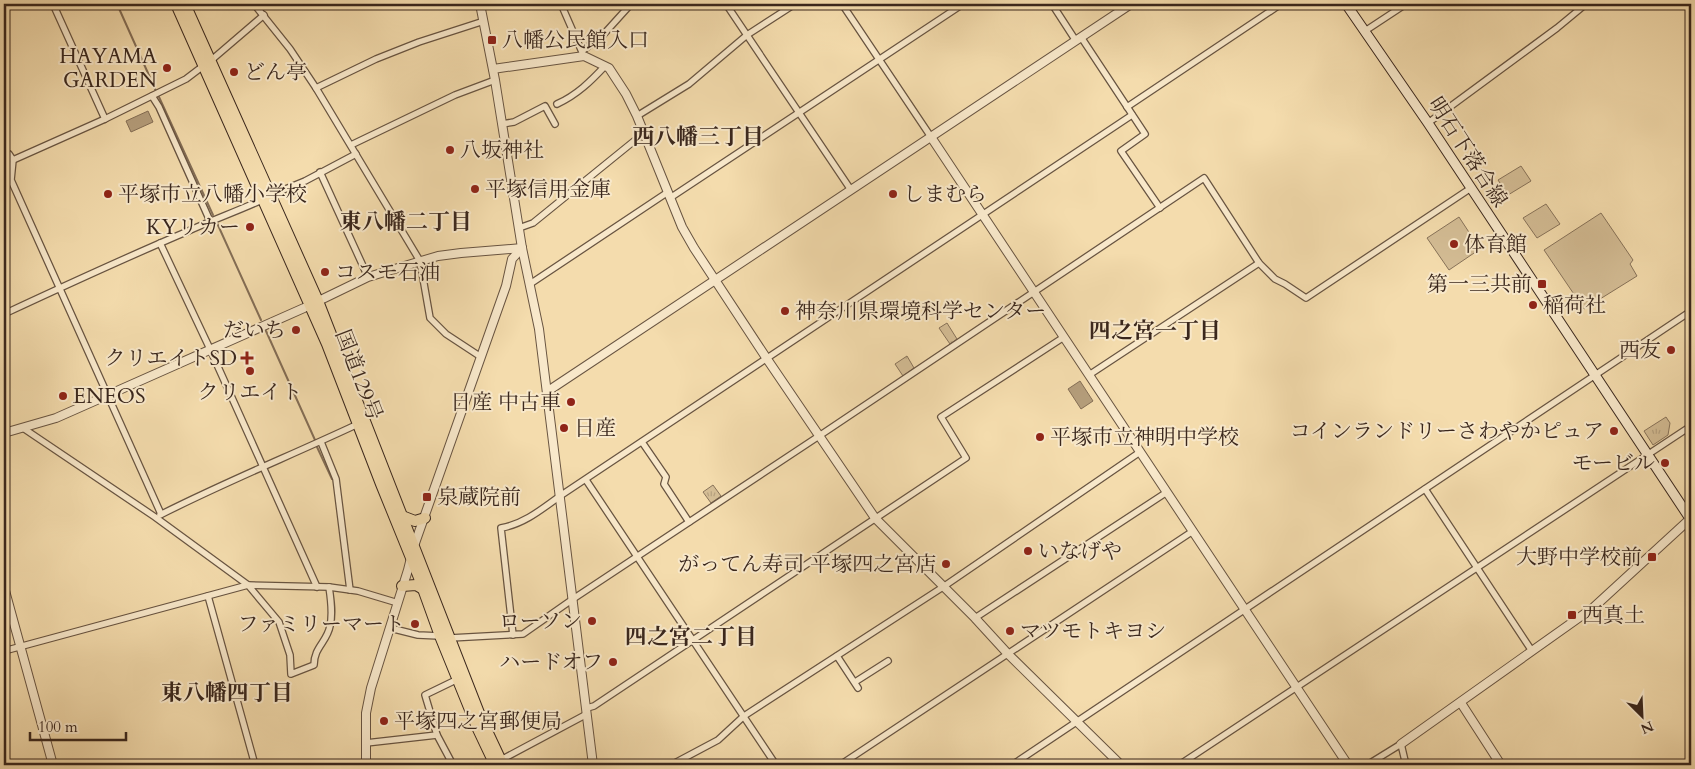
<svg xmlns="http://www.w3.org/2000/svg" width="1695" height="769" font-family="Cardo,'Noto Serif JP',serif">
<style>
.green{fill:#d4bd95;stroke:#877259}
.park{fill:url(#park-tufts);stroke:#877259}
.water{fill:#b59e7c;stroke:#846e56}
.lines{fill:none;stroke-linecap:round;stroke-linejoin:round}
.stream{stroke:#846e56;stroke-width:2}
.minor-casing{stroke:#685441;stroke-width:8}
.tertiary-casing{stroke:#685441;stroke-width:10}
.secondary-casing{stroke:#3a271d;stroke-width:11}
.trunk-casing{stroke:#3a271d;stroke-width:12}
.minor{stroke:#f8e8ca;stroke-width:5.5}
.tertiary{stroke:#f8e8ca;stroke-width:8}
.secondary{stroke:#f8e8ca;stroke-width:9}
.trunk{stroke:#f4dcad;stroke-width:10}
.poi-dot{fill:#8f2418;stroke:#f8e8ca;stroke-width:2}
.labels{text-anchor:middle;stroke-width:4;stroke-linejoin:round;paint-order:stroke}
.poi-label{font-size:21px;fill:#3a271d;stroke:#f8e8ca;text-anchor:start}
.street-label{font-size:21px;fill:#3a271d;stroke:#f8e8ca}
.neighbourhood-label{font-size:22px;font-weight:bold;fill:#3a271d;stroke:#f8e8ca}
</style>
<defs>
<pattern id="park-tufts" width="24" height="20" patternUnits="userSpaceOnUse" patternTransform="scale(1.25)"><rect width="24" height="20" fill="#d4bd95"/><path d="M3 7l-1-3M5 7V3M7 7l1-3M15 17l-1-3M17 17v-4M19 17l1-3" fill="none" stroke="#b7a280"/></pattern>
</defs>
<rect width="100%" height="100%" fill="#f4dcad"/>
<filter id="stains"><feTurbulence type="fractalNoise" baseFrequency=".004" numOctaves="4"/><feColorMatrix values="0 0 0 0 .2 0 0 0 0 .09 0 0 0 0 .02 0 0 0 .5 -.17"/></filter>
<radialGradient id="worn" r=".72"><stop offset=".6" stop-color="#630" stop-opacity="0"/><stop offset="1" stop-color="#630" stop-opacity=".3"/></radialGradient>
<g class="green">
<path d="M1521,166L1531,181L1508,195L1498,180Z"/>
<path d="M1546,204L1560,224L1537,238L1523,218Z"/>
<path d="M1601,213L1633,260L1630,264L1637,276L1584,309L1544,250Z"/>
<path d="M1459,217L1480,249L1449,270L1427,238Z"/>
</g>
<g class="park">
<path d="M947,323L957,339L950,344L939,328Z"/>
<path d="M907,356L914,368L903,376L895,364Z"/>
<path d="M1666,417L1670,423L1668,435L1653,445L1644,431Z"/>
<path d="M713,485L721,496L711,503L703,492Z"/>
</g>
<g class="water">
<path d="M148,111L153,122L131,132L126,121Z"/>
<path d="M1080,381L1093,401L1081,409L1068,389Z"/>
</g>
<g class="lines">
<g class="stream">
<path d="M117,4L156,91"/>
<path d="M159,97L213,215"/>
<path d="M217,223L261,320"/>
<path d="M266,331L315,440"/>
<path d="M317,447L332,479"/>
</g>
<defs>
<g id="minor">
<path d="M53,4L105,119"/>
<path d="M254,4L290,49L316,88L420,261L430,318L446,334L481,357"/>
<path d="M561,4L582,52"/>
<path d="M726,4L851,190"/>
<path d="M842,4L931,137"/>
<path d="M1052,4L1076,41"/>
<path d="M1365,31L1406,4"/>
<path d="M1081,37L1145,134L1121,151L1160,208"/>
<path d="M582,51L603,35L631,4"/>
<path d="M316,88L376,59L419,42L484,21"/>
<path d="M152,96L159,107L210,221"/>
<path d="M557,104C577,95 591,81 605,66"/>
<path d="M1127,107L1281,4"/>
<path d="M637,116L689,84L747,35L795,4"/>
<path d="M1428,123L1557,28L1586,4"/>
<path d="M502,124L514,122L545,106L555,124"/>
<path d="M351,145L455,95L495,80"/>
<path d="M4,153L9,154L13,160L105,119L186,79L215,57L264,15"/>
<path d="M13,160L11,180L161,514"/>
<path d="M320,172L368,277"/>
<path d="M271,195L305,181L356,154"/>
<path d="M670,198L963,4"/>
<path d="M519,228L533,223L644,133"/>
<path d="M160,243L210,349L317,587"/>
<path d="M530,284L668,192"/>
<path d="M4,314C64,286 125,258 186,232C212,220 238,211 264,199"/>
<path d="M1089,375L1259,263"/>
<path d="M23,428L155,517L248,585L279,622L290,655L291,674L314,665C314,647 327,642 330,626C333,614 331,600 329,587"/>
<path d="M321,442L336,479L350,590"/>
<path d="M642,442L666,477L664,484L689,522"/>
<path d="M586,480L776,765"/>
<path d="M1425,489L1532,651"/>
<path d="M160,515C225,482 292,455 358,424"/>
<path d="M208,596L255,765"/>
<path d="M975,618L1167,492"/>
<path d="M390,628L418,635L440,636"/>
<path d="M513,635L501,528C524,524 542,509 560,496L1132,115"/>
<path d="M450,638L523,634L573,599L819,436L1204,178L1259,263L1275,279L1285,284L1306,298L1471,188"/>
<path d="M4,651L248,585L329,587L358,591L398,603"/>
<path d="M837,656L858,688"/>
<path d="M855,682L888,661"/>
<path d="M587,708L594,706L966,458L941,417L1064,337"/>
<path d="M366,743L437,735"/>
<path d="M499,761L587,714"/>
<path d="M453,765L437,735L425,695L458,679"/>
<path d="M671,765L718,740L744,716L943,587L1140,452"/>
<path d="M840,765L1193,531"/>
<path d="M1012,765L1691,311"/>
<path d="M1179,765L1691,426"/>
<path d="M1367,765L1401,744L1406,765"/>
</g>
<g id="tertiary">
<path d="M480,4L495,80L522,248L539,329L593,765"/>
<path d="M493,69L584,56L609,68L626,94L637,116L682,227L694,248L767,359L875,518L975,618L1008,654L1121,765"/>
<path d="M931,137L1348,765"/>
<path d="M548,391L1131,4"/>
<path d="M4,433L56,418L108,395L304,308L368,277L438,256L461,253L522,248"/>
<path d="M4,587L53,765"/>
<path d="M1461,703L1501,765"/>
<path d="M1401,744L1594,607L1691,518"/>
<path d="M366,765V713L371,688L408,570L414,546L506,286L512,259L522,248"/>
</g>
<path id="secondary" d="M1346,4L1428,123L1691,520"/>
<g id="trunk">
<path d="M176,4L327,344L381,484L418,575L440,636L477,727L495,765"/>
<path d="M185,4L318,301L481,718L503,765"/>
<path d="M402,516L415,521L425,518"/>
<path d="M402,586L416,585L423,589"/>
</g>
</defs>
<use href="#minor" class="minor-casing"/>
<use href="#tertiary" class="tertiary-casing"/>
<use href="#secondary" class="secondary-casing"/>
<use href="#trunk" class="trunk-casing"/>
<use href="#minor" class="minor"/>
<use href="#tertiary" class="tertiary"/>
<use href="#secondary" class="secondary"/>
<use href="#trunk" class="trunk"/>
</g>
<g class="poi-dot">
<rect x="487" y="35" width="10" height="10" rx="2.5"/>
<circle cx="167" cy="68" r="5"/>
<circle cx="234" cy="72" r="5"/>
<circle cx="450" cy="150" r="5"/>
<circle cx="475" cy="189" r="5"/>
<circle cx="108" cy="194" r="5"/>
<circle cx="893" cy="194" r="5"/>
<circle cx="250" cy="227" r="5"/>
<circle cx="1454" cy="244" r="5"/>
<circle cx="325" cy="272" r="5"/>
<rect x="1537" y="279" width="10" height="10" rx="2.5"/>
<circle cx="1533" cy="305" r="5"/>
<circle cx="785" cy="311" r="5"/>
<circle cx="296" cy="330" r="5"/>
<circle cx="1671" cy="350" r="5"/>
<path d="M244.5 350.5h5v5h5v5h-5v5h-5v-5h-5v-5h5z"/>
<circle cx="250" cy="371" r="5"/>
<circle cx="63" cy="396" r="5"/>
<circle cx="571" cy="402" r="5"/>
<circle cx="564" cy="428" r="5"/>
<circle cx="1614" cy="431" r="5"/>
<circle cx="1040" cy="437" r="5"/>
<circle cx="1665" cy="463" r="5"/>
<rect x="422" y="492" width="10" height="10" rx="2.5"/>
<circle cx="1028" cy="551" r="5"/>
<rect x="1647" y="552" width="10" height="10" rx="2.5"/>
<circle cx="946" cy="564" r="5"/>
<rect x="1567" y="610" width="10" height="10" rx="2.5"/>
<circle cx="592" cy="621" r="5"/>
<circle cx="415" cy="624" r="5"/>
<circle cx="1010" cy="631" r="5"/>
<circle cx="613" cy="662" r="5"/>
<circle cx="384" cy="721" r="5"/>
</g>
<g class="labels">
<g class="poi-label">
<text x="502" y="47">八幡公民館入口</text>
<text x="157" y="63" text-anchor="end">HAYAMA<tspan x="157" dy="24">GARDEN</tspan></text>
<text x="244" y="79">どん亭</text>
<text x="460" y="157">八坂神社</text>
<text x="485" y="196">平塚信用金庫</text>
<text x="118" y="201">平塚市立八幡小学校</text>
<text x="903" y="201">しまむら</text>
<text x="240" y="234" text-anchor="end">KYリカー</text>
<text x="1464" y="251">体育館</text>
<text x="335" y="279">コスモ石油</text>
<text x="1532" y="291" text-anchor="end">第一三共前</text>
<text x="1543" y="312">稲荷社</text>
<text x="795" y="318">神奈川県環境科学センター</text>
<text x="286" y="337" text-anchor="end">だいち</text>
<text x="1661" y="357" text-anchor="end">西友</text>
<text x="237" y="365" text-anchor="end">クリエイトSD</text>
<text x="250" y="399" text-anchor="middle">クリエイト</text>
<text x="73" y="403">ENEOS</text>
<text x="561" y="409" text-anchor="end">日産 中古車</text>
<text x="574" y="435">日産</text>
<text x="1604" y="438" text-anchor="end">コインランドリーさわやかピュア</text>
<text x="1050" y="444">平塚市立神明中学校</text>
<text x="1655" y="470" text-anchor="end">モービル</text>
<text x="437" y="504">泉蔵院前</text>
<text x="1038" y="558">いなげや</text>
<text x="1642" y="564" text-anchor="end">大野中学校前</text>
<text x="936" y="571" text-anchor="end">がってん寿司 平塚四之宮店</text>
<text x="1582" y="622">西真土</text>
<text x="582" y="628" text-anchor="end">ローソン</text>
<text x="405" y="631" text-anchor="end">ファミリーマート</text>
<text x="1020" y="638">マツモトキヨシ</text>
<text x="603" y="669" text-anchor="end">ハードオフ</text>
<text x="394" y="728">平塚四之宮郵便局</text>
</g>
<g class="street-label">
<text transform="translate(1468 152) rotate(57)" y="7">明石下落合線</text>
<text transform="translate(359 375) rotate(69)" y="7">国道129号</text>
</g>
<g class="neighbourhood-label">
<text x="698" y="144">西八幡三丁目</text>
<text x="406" y="229">東八幡二丁目</text>
<text x="1155" y="338">四之宮一丁目</text>
<text x="691" y="644">四之宮二丁目</text>
<text x="227" y="700">東八幡四丁目</text>
</g>
</g>
<rect width="1695" height="769" fill="none" stroke="#f4dcad" stroke-width="20"/>
<rect x="5" y="5" width="1685" height="759" fill="none" stroke="#3a271d" stroke-width="2.5"/>
<rect x="10" y="10" width="1675" height="749" fill="none" stroke="#3a271d"/>
<g transform="translate(1642 716) rotate(156)" stroke="#f8e8ca" stroke-width="4" paint-order="stroke">
<path d="M0-4L9 19L0 12L-9 19Z" fill="#3a271d"/>
<text y="-8" font-size="14" font-weight="bold" text-anchor="middle" fill="#3a271d">N</text>
</g>
<path d="M30 732v8h96v-8" fill="none" stroke="#3a271d" stroke-width="2.5"/>
<text x="38" y="732" font-size="15" fill="#3a271d" stroke="#f8e8ca" stroke-width="4" paint-order="stroke">100 m</text>
<rect width="100%" height="100%" filter="url(#stains)"/>
<rect width="100%" height="100%" fill="url(#worn)"/>
</svg>
